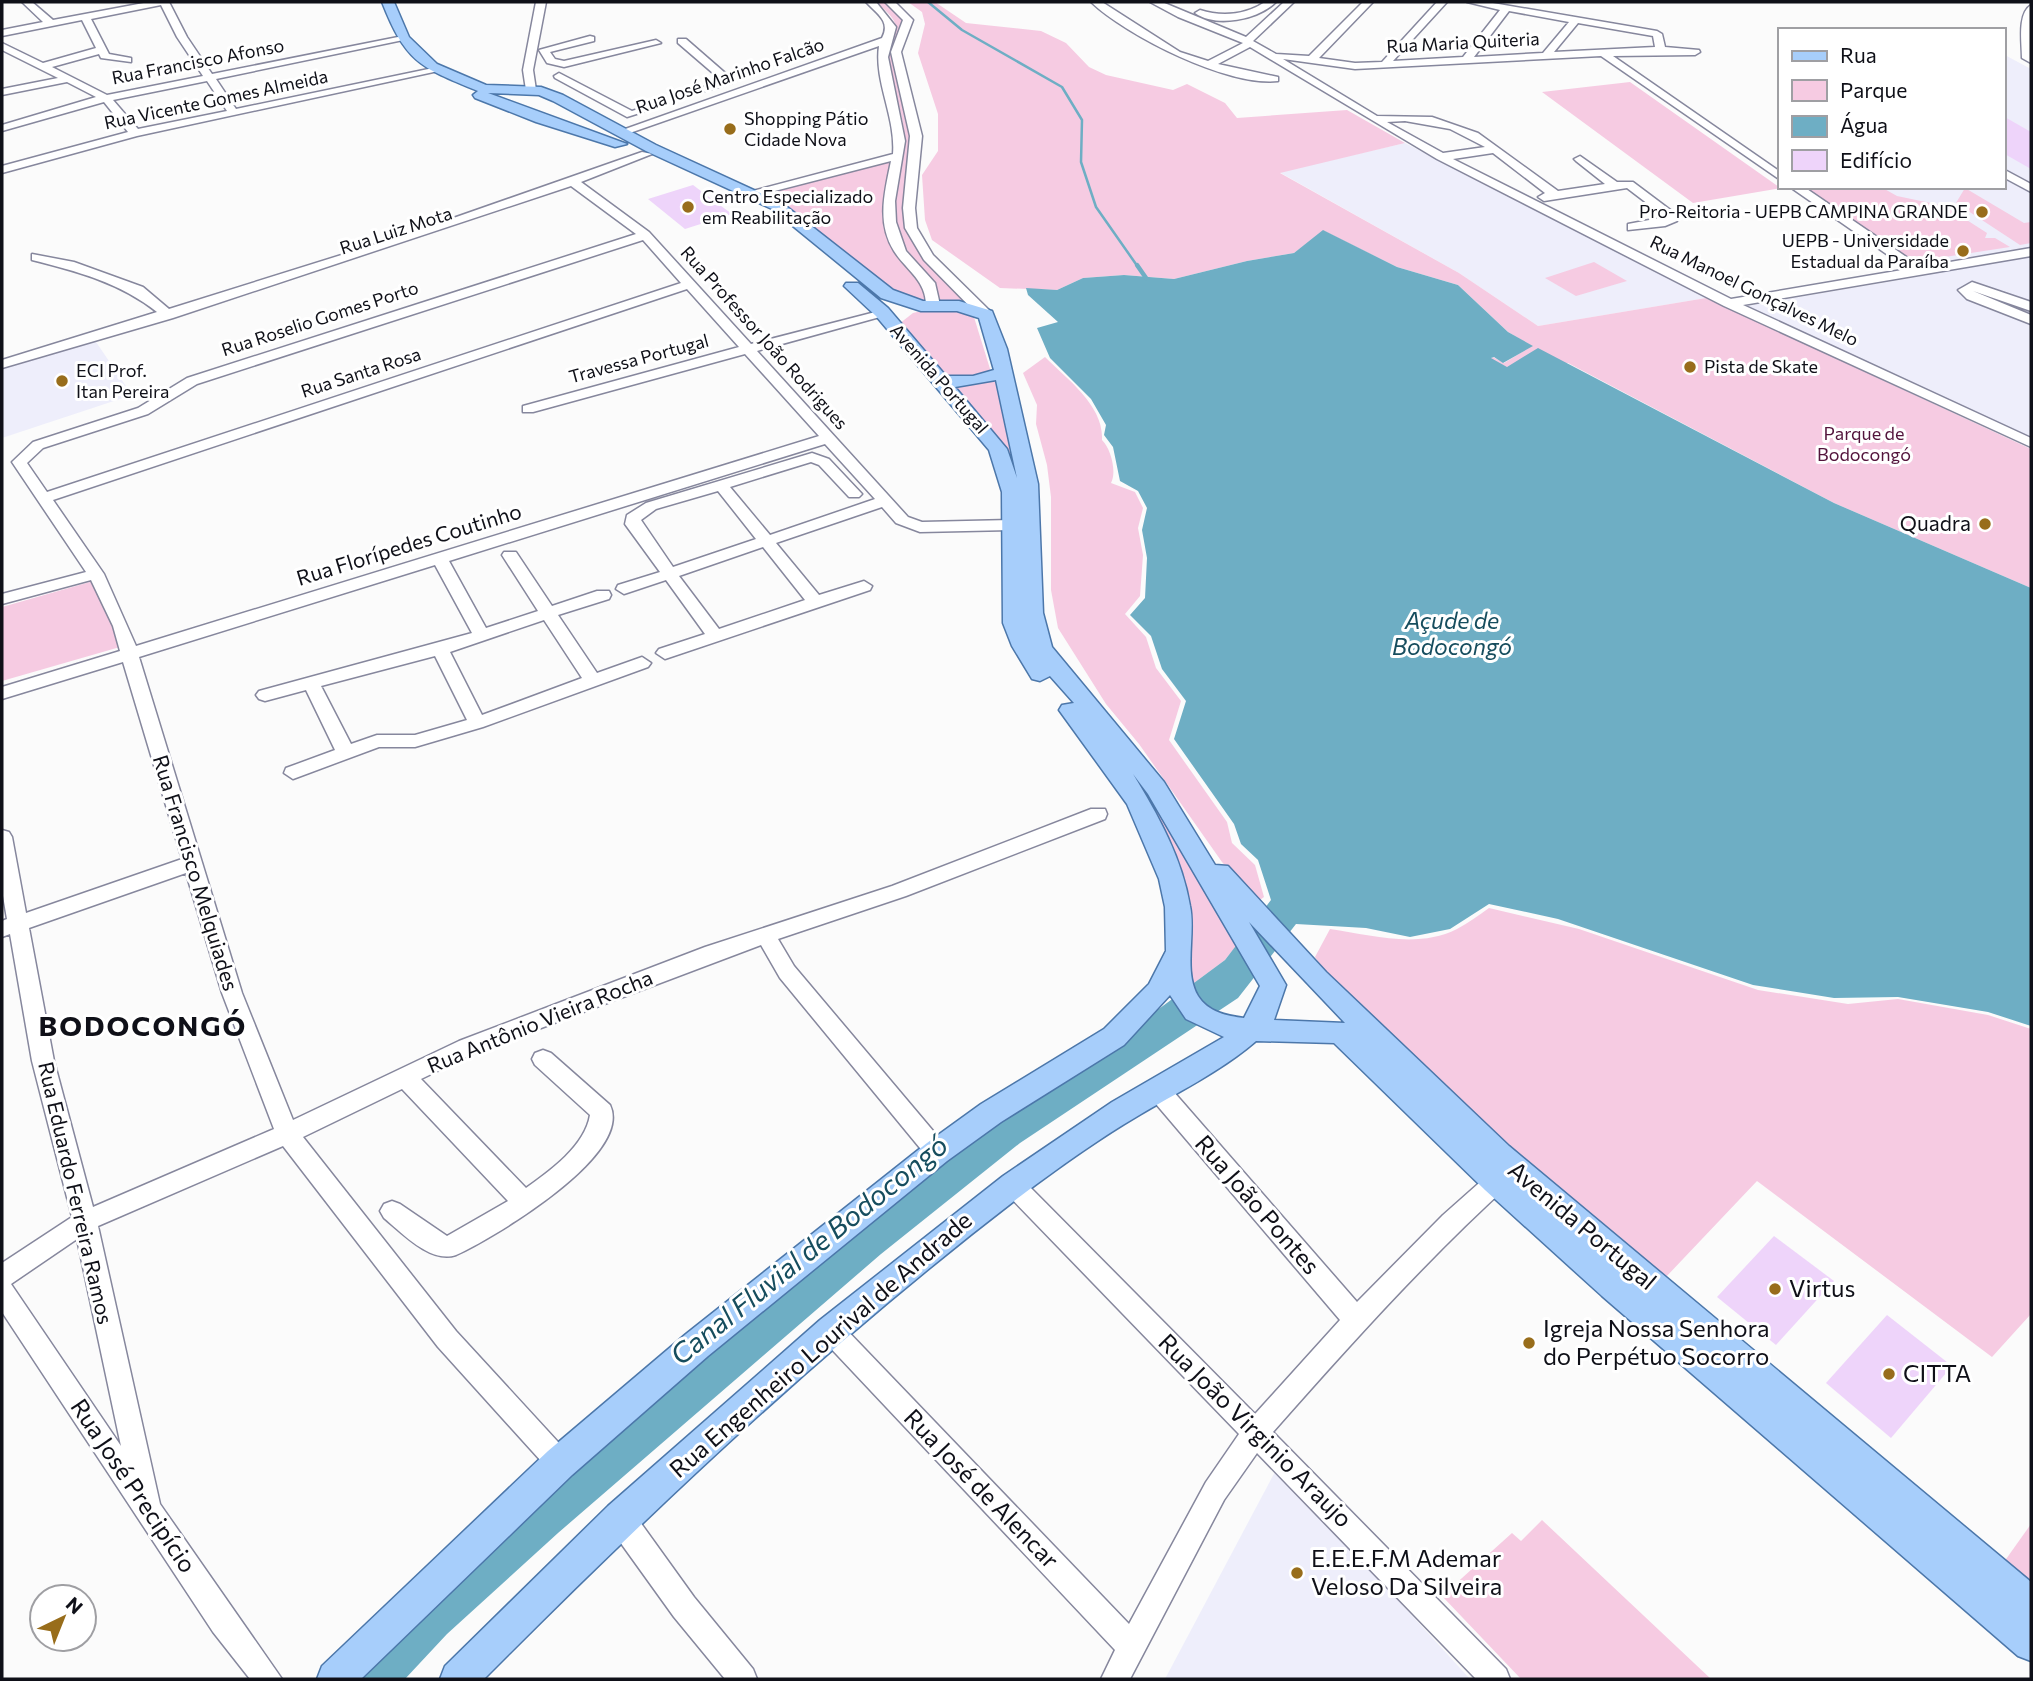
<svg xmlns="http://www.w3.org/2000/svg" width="2033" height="1681" font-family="Commissioner,sans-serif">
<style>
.built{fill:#eeeefb}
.green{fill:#f6cbe2}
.water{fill:#6eaec4}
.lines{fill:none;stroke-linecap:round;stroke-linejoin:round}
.stream-far1{stroke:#6eaec4;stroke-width:2.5}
.stream{stroke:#6eaec4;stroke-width:4.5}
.building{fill:#eed4fa}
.minor-casing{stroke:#86879d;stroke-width:3}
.major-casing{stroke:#4c77aa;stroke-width:3}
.minor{fill:#fff;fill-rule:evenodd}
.major{fill:#a7cefb;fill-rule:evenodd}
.poi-dot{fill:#986d1b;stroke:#fff;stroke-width:2.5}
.labels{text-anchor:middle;stroke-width:6;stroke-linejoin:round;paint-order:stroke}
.far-street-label{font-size:18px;fill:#0f1018;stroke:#fff}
.far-poi-label{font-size:18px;fill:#0f1018;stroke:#fff;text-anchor:start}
.far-park-label{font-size:18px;fill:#53143c;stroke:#fff}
.poi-label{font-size:21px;fill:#0f1018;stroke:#fff;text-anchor:end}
.street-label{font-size:21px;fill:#0f1018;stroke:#fff}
.water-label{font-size:23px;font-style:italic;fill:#164d5e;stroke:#fff}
.near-street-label{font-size:24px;fill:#0f1018;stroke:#fff}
.near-poi-label{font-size:24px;fill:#0f1018;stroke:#fff;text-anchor:start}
.district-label{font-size:28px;font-weight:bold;letter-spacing:2px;fill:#0f1018;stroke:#fff}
.near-water-label{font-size:28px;font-style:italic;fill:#164d5e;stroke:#fff}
</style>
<rect width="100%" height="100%" fill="#fbfbfb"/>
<g class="built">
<path d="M2003,54L2031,69V437L1746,306L1929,275L1799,187H2003Z"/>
<path d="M1405,143L1706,298L1538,326L1459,273L1279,172Z"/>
<path d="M94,339L132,395L2,438V367Z"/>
<path d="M1277,1468L1470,1679H1165Z"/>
</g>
<g class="green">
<path d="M876,2H886L903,18L893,52L913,138L906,227L921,256L970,304L938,301C939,274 896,255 893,213C892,189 902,163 904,139C905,110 888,83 886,56C883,27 915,35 876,2Z"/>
<path d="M908,2H935L966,23L1041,31L1066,43L1089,67L1106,75L1173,90L1187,84L1225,103L1237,118L1347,110L1405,143L1280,173L1459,273L1538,326L1706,298L2031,449V588L1834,503L1568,363L1506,367L1490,359L1493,357L1504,363L1532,346L1508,332L1458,285L1397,267L1324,231L1294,253L1247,261L1174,279L1124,275L1083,278L1057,290L1000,288L932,240L925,220L922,175L938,151V114L918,53L925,24L922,12Z"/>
<path d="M1630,82L1779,187L1782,188L1693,203L1542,92Z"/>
<path d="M893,159L887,225L928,285L929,303C877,300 800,226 758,193Z"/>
<path d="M1800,187H1881L1897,196L1945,206L1987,233L1985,238H1995L2010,247L1912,262Z"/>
<path d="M1965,188L2024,223L2031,222V243L2020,245L1956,203Z"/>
<path d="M1594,262L1627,281L1576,296L1545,278Z"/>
<path d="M942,306L973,314L991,372L953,380L941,376L899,324L913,313Z"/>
<path d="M1045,357C1068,380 1104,406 1102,440C1111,449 1117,472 1111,483L1135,492L1143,508L1138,528L1143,555L1140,596L1125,614L1146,637L1156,668L1181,701L1169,740L1227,822L1232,843L1255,865L1264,897L1257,902L1222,862L1139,744L1106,704L1058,628L1051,590V497L1047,465L1036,424L1037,405L1023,373Z"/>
<path d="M999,376L1012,423L1031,626L1136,765L1240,941L1225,960L1190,986L1136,783L1026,641L1017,491L948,384Z"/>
<path d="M97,580L120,647L2,681V607Z"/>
<path d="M1489,908L1579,929L1758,990L1848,1004L1898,999L1988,1015L2031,1029V1314L1992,1357L1757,1181L1665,1278L1539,1179L1328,977L1315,957L1330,929C1372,935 1417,949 1457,929C1468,923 1479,915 1489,908Z"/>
<path d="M1542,1520L1711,1679H1521L1442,1596L1512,1533L1521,1541Z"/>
<path d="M2031,1524V1593L1999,1569Z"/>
</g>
<path class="water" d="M1323,230L1397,267L1458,285L1508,332L1533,346L1503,363L1494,357L1491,358L1507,367L1538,348L1834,503L2031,588V1026L1988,1012L1898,997L1834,998L1753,985L1558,919L1489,904L1450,929L1410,937L1366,928L1296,924L1238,998L1020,1143L881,1254L558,1533L447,1634L405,1679H354L422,1605L863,1221L999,1116L1152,1014L1225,960L1271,900L1258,860L1241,844L1234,824L1174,739L1186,701L1162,669L1151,636L1130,615L1145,598L1147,558L1142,530L1147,508L1138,491L1120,481L1113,447L1104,435L1106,425L1091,399L1050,358L1037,328L1058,322L1028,295L1026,288L1057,290L1083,278L1124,275L1174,279L1247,261L1294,253Z"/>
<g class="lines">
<path class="stream-far1" d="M928,2L962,30L1062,87L1082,120L1081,162L1096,207L1138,267"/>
<path class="stream" d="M1137,265L1146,278"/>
</g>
<g class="building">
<path d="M2003,116L2031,132V169L2003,153Z"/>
<path d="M693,185L717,203L732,214L685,229L648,199Z"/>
<path d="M1774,1236L1834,1281L1776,1345L1717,1297Z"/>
<path d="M1887,1315L1952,1366L1891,1438L1826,1383Z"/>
</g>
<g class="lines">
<defs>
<g id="minor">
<path d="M22,2H32L53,20L149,2H169L187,37L212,74L403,36L408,39L216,79L236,109L438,67L443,70L137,136L2,173V166L128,132L104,102L2,131V125L96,97L67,82L2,95V89L58,78L2,50V43L43,63L96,48L82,20L2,36V30L43,22ZM161,5L177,37L203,76L107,95L52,67L99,54L101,58L131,62V58L109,54L91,19ZM207,81L227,111L138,129L113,100Z"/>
<path d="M536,2H546L533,70L536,90L531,93L526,90L523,70Z"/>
<path d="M866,2H876L896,27L888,57L905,141L895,201L896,222L906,251L935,283L940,305L933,309L926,305C926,280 906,270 894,251C876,222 885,191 891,161L751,197L745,193L893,154C896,117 874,82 879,46L624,135L614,133L882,38C891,21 877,14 866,2Z"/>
<path d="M885,2H895L913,20L901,52L922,136L915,208L917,228L933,255L991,312V318H981L924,260L905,228L903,208L910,136L891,52L903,20Z"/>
<path d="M1091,2H1102L1180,52L1208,61L1243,43L1178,17L1150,2H1162L1246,37L1284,2H1294L1253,41L1276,54L1309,56L1363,2H1373L1319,58L1355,63L1382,62L1437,2H1447L1393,61L1463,57L1500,10L1467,2H1487L1657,31L1662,34L1665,47L1699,50L1700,52L1695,55L1613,56L1779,171V179L1601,56L1355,69L1283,59L1377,116L1432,117L1478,133L1558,191L1605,184L1576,161L1574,159L1580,156L1617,182H1633L1677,215V221L1665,226L1628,230V224L1665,217L1627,188L1544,201L1538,197L1545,193L1493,153L1453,159L1731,299L1908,269L1790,187H1804L1921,267L2031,248V256L1743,305L2031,438V447L1724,306L1437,159L1250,47L1218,64L1278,77V81C1228,87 1127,36 1091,2ZM1509,11L1569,22L1543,53L1474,57ZM1578,23L1653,36L1655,47L1554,52ZM1405,121L1450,129L1485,147L1443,153L1387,122Z"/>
<path d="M1265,2H1276C1258,20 1216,28 1195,13L1200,10C1222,17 1246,15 1265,2Z"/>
<path d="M2031,5V63L2022,58C2022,42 2017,14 2031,5Z"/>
<path d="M590,36L594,37V41L550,52L555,59L564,61L656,40L661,43L564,67L547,63L539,50Z"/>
<path d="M678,39H686L732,79V83L701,92V88L721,80L678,43Z"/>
<path d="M559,73L632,111L663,101L668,104L627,117L555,78L554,76Z"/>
<path d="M642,152L652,154L581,182L649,232L751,344L887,309V315L757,351L908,517L922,522L1011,520L1019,525L1011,530L920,532L896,523L882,507L776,543L819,595L864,581L872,586L870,590L665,659L656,653L659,649L705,634L666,580L624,594L616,589L618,585L660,572L625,524L627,515L646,503L812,453L829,459L862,494L859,497H849L819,465L811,462L730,487L770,535L875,499L825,444L449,561L486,628L538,611L502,555L504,552H516L552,606L597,591H609L611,595L609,599L558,615L597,673L642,657L651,663L648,667L483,727L415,747H379L293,779L284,773L286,768L335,750L306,690L265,701L259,699L256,695L259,691L472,633L435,565L139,657L242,993L293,1120L459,1041L705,947L892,886L1091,809H1105L1107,814L1105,819L906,896L778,939L794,966L945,1145L948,1152L945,1159L937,1162L929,1159L780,978L761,945L475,1053L421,1079L526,1188C550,1171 585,1146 590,1115L535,1065L532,1059L535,1053L543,1050L551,1053L610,1105C634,1155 493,1238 456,1255C431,1264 402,1233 384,1218L380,1211L384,1204L392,1201L400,1204L447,1236L508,1201L402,1089L303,1137L456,1331L569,1454L573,1463L569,1472L560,1476L551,1472L438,1347L283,1146L98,1226L160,1504L282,1679H250L213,1632L2,1312V1263L72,1217L32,1061L10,934L2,937V921L7,919L2,890V830L9,832L12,837L26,913L182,859L123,662L2,699V687L120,651L113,626L91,580L2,604V594L86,572L12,462L33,442L138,408L187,378L636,234L571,186L173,318L2,368V360L157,312C121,283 76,271 32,260V254L74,262L143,287L169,309L402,236ZM643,240L681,283L47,492L27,463L43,448L148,414L197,384ZM687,289L739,347L523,406V412H533L745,354L819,436L136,646L104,574L53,500ZM718,491L756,539L673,567L641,520L656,509ZM763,547L805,600L719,629L679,576ZM544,620L582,678L482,715L450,652ZM435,656L467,720L415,735H377L351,744L321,686ZM186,873L222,993L274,1129L93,1207L54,1061L29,928ZM77,1239L121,1446L11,1284Z"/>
<path d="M2003,169L2031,184V192L2003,177Z"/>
<path d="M1972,282L2031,302V311L1973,291L2031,315V324L1967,299L1958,290Z"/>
<path d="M1158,1081L1166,1083L1357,1302L1443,1215L1496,1168L1504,1165L1512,1168L1516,1175L1512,1182C1426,1260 1349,1346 1273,1432L1506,1669L1510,1679H1476L1257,1453L1224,1500L1130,1679H1101L1115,1650L822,1339L819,1331L822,1323L831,1319L840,1323L1129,1624L1206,1482L1239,1434L1005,1192L1001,1185L1005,1178L1013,1175L1021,1178L1255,1414L1340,1320L1150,1097L1147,1090L1150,1083Z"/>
<path d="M620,1504L630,1508L694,1597L753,1669L757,1679H725L674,1617L610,1528L606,1518L610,1508Z"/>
</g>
<path id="major" d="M382,2H394L409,37L437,64L486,85L541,87L563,95L656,145L782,203L893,290L923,301H959L992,311L1007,349L1038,484L1043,613L1052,647L1164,782L1215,865L1228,866L1326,972L1509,1146L2031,1582V1661L2018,1656L1602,1296L1485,1190L1334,1043L1256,1041C1220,1072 1176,1093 1136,1117C1097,1140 1058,1168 1022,1195C830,1342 654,1508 484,1679H440L445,1666L608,1506L820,1320L1003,1176L1112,1102L1224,1037L1186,1019L1170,995L1124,1045L1001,1122L947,1161L708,1356L572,1475L361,1679H317L322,1666L548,1451L686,1334L927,1143L981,1104L1104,1029L1149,984L1166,951L1165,907L1159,879L1127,804L1059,710L1062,705L1074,703L1050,676L1040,681L1032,679L1012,646L1003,623L1002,492L989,450L876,316L844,286L846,283H858L888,308L946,376H973L994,370L979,318L957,311H921L881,298L772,209L646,151L553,101L539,95L488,93L627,144L615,147L536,122L475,98L473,95L478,91C420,67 406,63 382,2ZM996,380L1017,478L1007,449L955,387ZM1133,774L1148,794L1260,986L1244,1018C1227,1016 1208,1012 1198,996C1183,971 1196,933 1190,906C1182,858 1158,815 1133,774ZM1249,922L1345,1023L1274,1020L1286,985Z"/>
</defs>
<use href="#minor" class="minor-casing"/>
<use href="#major" class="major-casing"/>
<use href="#minor" class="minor"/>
<use href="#major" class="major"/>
</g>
<g class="poi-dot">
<circle cx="730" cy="129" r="7"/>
<circle cx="688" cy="207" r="7"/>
<circle cx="1982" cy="212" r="7"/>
<circle cx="1963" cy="251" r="7"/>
<circle cx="1690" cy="367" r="7"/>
<circle cx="62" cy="381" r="7"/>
<circle cx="1985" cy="524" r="7"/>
<circle cx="1775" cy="1289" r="7"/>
<circle cx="1529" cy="1343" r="7"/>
<circle cx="1889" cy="1374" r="7"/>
<circle cx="1297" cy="1573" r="7"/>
</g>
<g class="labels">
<g class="far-street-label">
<text transform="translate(1463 43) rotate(-3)" y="6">Rua Maria Quiteria</text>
<text transform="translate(198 62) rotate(-11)" y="6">Rua Francisco Afonso</text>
<text transform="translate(730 76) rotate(-19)" y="6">Rua José Marinho Falcão</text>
<text transform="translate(216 100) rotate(-12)" y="6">Rua Vicente Gomes Almeida</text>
<text transform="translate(396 231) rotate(-18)" y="6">Rua Luiz Mota</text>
<text transform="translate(1754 291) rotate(26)" y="6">Rua Manoel Gonçalves Melo</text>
<text transform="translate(320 319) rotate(-18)" y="6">Rua Roselio Gomes Porto</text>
<text transform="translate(764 338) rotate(48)" y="6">Rua Professor João Rodrigues</text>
<text transform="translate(639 359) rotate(-15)" y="6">Travessa Portugal</text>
<text transform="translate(361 373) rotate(-18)" y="6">Rua Santa Rosa</text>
<text transform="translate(939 379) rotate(49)" y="6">Avenida Portugal</text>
</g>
<g class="far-poi-label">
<text x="744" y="125">Shopping Pátio<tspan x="744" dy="21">Cidade Nova</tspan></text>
<text x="702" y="203">Centro Especializado<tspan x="702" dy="21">em Reabilitação</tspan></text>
<text x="1968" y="218" text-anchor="end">Pro-Reitoria - UEPB CAMPINA GRANDE</text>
<text x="1949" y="247" text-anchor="end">UEPB - Universidade<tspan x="1949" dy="21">Estadual da Paraíba</tspan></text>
<text x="1704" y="373">Pista de Skate</text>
<text x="76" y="377">ECI Prof.<tspan x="76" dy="21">Itan Pereira</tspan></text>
</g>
<g class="far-park-label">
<text x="1864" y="440">Parque de<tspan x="1864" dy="21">Bodocongó</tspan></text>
</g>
<g class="poi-label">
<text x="1971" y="531">Quadra</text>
</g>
<g class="street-label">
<text transform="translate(409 545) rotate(-17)" y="7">Rua Florípedes Coutinho</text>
<text transform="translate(195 873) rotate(73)" y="7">Rua Francisco Melquiades</text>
<text transform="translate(540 1022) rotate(-22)" y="7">Rua Antônio Vieira Rocha</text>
<text transform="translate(75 1193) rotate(77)" y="7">Rua Eduardo Ferreira Ramos</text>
</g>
<g class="water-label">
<text x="1452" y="629">Açude de<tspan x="1452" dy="26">Bodocongó</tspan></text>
</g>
<g class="near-street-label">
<text transform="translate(1257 1205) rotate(49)" y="8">Rua João Pontes</text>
<text transform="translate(1582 1226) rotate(40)" y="8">Avenida Portugal</text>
<text transform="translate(821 1345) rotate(-41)" y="8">Rua Engenheiro Lourival de Andrade</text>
<text transform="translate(1255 1431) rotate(45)" y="8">Rua João Virginio Araujo</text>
<text transform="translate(133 1486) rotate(56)" y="8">Rua José Precipício</text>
<text transform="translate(981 1489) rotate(46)" y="8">Rua José de Alencar</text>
</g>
<g class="near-poi-label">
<text x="1789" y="1297">Virtus</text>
<text x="1543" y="1337">Igreja Nossa Senhora<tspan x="1543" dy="28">do Perpétuo Socorro</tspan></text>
<text x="1903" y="1382">CITTA</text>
<text x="1311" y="1567">E.E.E.F.M Ademar<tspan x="1311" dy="28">Veloso Da Silveira</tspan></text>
</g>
<g class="district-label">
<text x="143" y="1036">BODOCONGÓ</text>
</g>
<g class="near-water-label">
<text transform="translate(809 1250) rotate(-39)" y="10">Canal Fluvial de Bodocongó</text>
</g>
</g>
<rect width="2033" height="1681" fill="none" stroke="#0f1018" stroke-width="7"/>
<rect x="1778" y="28" width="228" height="161" fill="#ffffff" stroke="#9f9fa3" stroke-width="2"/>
<rect x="1792" y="51" width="35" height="10" fill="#a7cefb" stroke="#9f9fa3" stroke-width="2"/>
<text x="1840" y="63" font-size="21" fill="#0f1018">Rua</text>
<rect x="1792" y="80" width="35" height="21" fill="#f6cbe2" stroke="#9f9fa3" stroke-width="2"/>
<text x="1840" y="98" font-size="21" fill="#0f1018">Parque</text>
<rect x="1792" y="116" width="35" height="21" fill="#6eaec4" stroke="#9f9fa3" stroke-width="2"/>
<text x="1840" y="133" font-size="21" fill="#0f1018">Água</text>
<rect x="1792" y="150" width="35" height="21" fill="#eed4fa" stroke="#9f9fa3" stroke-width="2"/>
<text x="1840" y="168" font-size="21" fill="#0f1018">Edifício</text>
<g transform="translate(63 1618) rotate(43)"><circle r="33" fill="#ffffff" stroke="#9f9fa3" stroke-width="2"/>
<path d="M0-5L12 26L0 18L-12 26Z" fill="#986d1b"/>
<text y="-10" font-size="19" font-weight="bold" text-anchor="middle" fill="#0f1018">N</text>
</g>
</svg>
